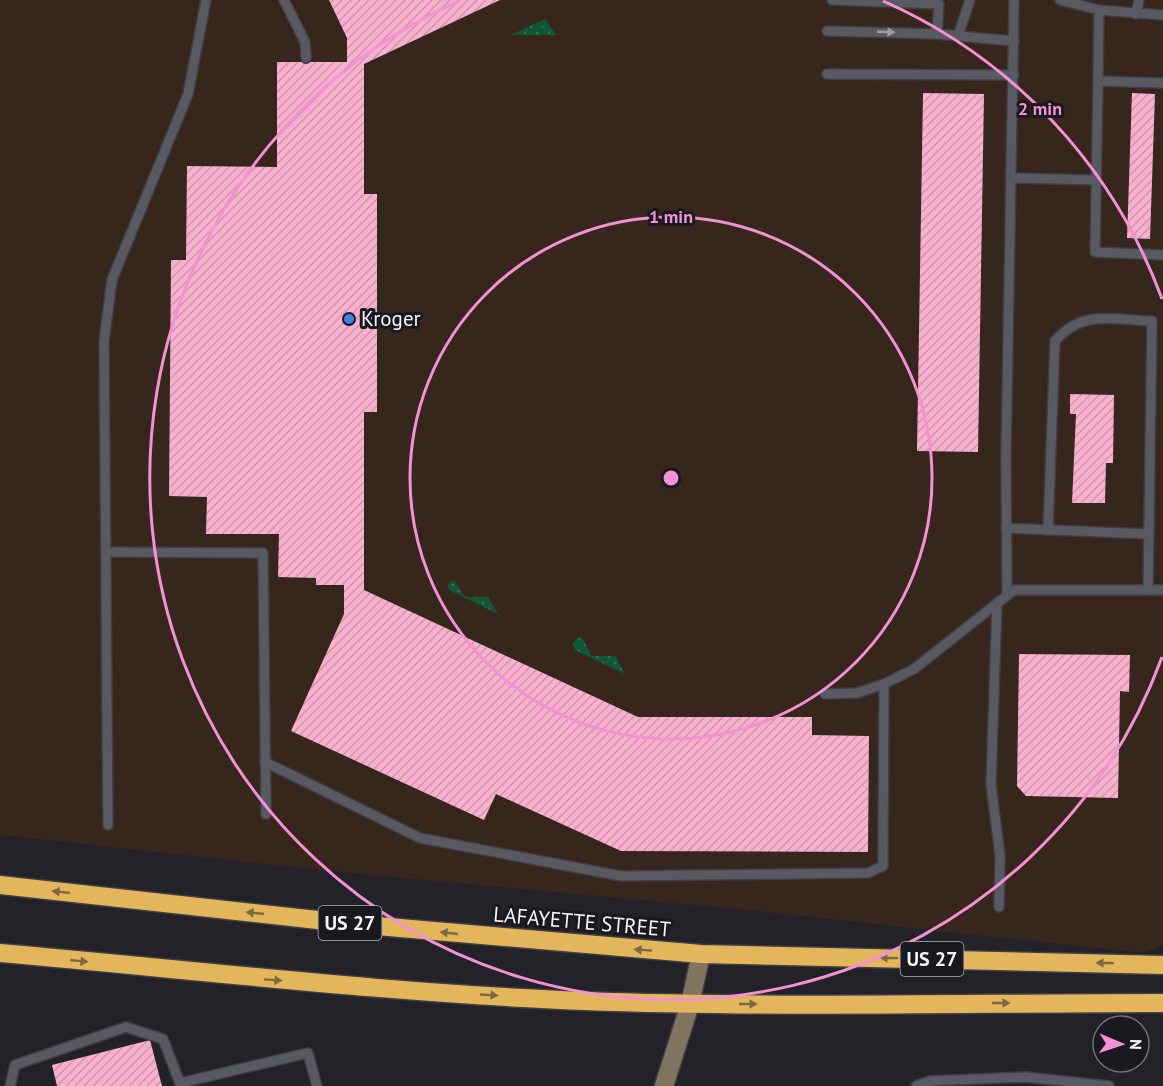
<svg xmlns="http://www.w3.org/2000/svg" width="1163" height="1086" font-family="'PT Sans',sans-serif">
<style>
.commercial{fill:#36261c}
.green{fill:url(#green-dots)}
.building{fill:url(#building-hatch)}
.lines{fill:none;stroke-linecap:round;stroke-linejoin:round}
.lane-casing{stroke:#3f3e44;stroke-width:12}
.secondary-casing{stroke:#3f3e44;stroke-width:21}
.highway-casing{stroke:#3f3e44;stroke-width:21}
.lane{stroke:#595961;stroke-width:9}
.secondary{stroke:#82755f;stroke-width:18}
.highway{stroke:#e3b65b;stroke-width:18}
.oneway{fill:#9f9fa5}
.oneway2{fill:#7e683d}
.ring{fill:none;stroke:#f491d4;stroke-width:3}
.shop-dot{fill:#3f7fe0;stroke:#19191f;stroke-width:2}
.labels{text-anchor:middle;stroke-width:6;stroke-linejoin:round;paint-order:stroke}
.shield{fill:#19191f;stroke:#b2b2b8;stroke-width:1.5}
.shield-label{font-size:20px;font-weight:bold;fill:#f4f4f9}
.poi-label{font-size:21px;fill:#f4f4f9;stroke:#19191f;text-anchor:start}
.street-label{font-size:21px;fill:#f4f4f9;stroke:#19191f}
.centre{fill:#f491d4;stroke:#19191f;stroke-width:3}
.ring-label{font-size:18px;text-anchor:middle;font-weight:bold;fill:#f491d4;stroke:#19191f;stroke-width:6;stroke-linejoin:round;paint-order:stroke}
</style>
<defs>
<pattern id="green-dots" width="8" height="8" patternUnits="userSpaceOnUse" patternTransform="scale(1.5)"><rect width="8" height="8" fill="#105738"/><path d="M2 2h.1M6 6h.1" fill="none" stroke="#337056" stroke-width="1.8" stroke-linecap="round"/></pattern>
<pattern id="building-hatch" width="6" height="6" patternUnits="userSpaceOnUse" patternTransform="scale(1.5)"><rect width="6" height="6" fill="#f9afce"/><path d="M-1 1l2-2M0 6l6-6M5 7l2-2" fill="none" stroke="#cd96ad"/></pattern>
</defs>
<rect width="100%" height="100%" fill="#222228"/>
<path class="commercial" d="M0,0H1163V945L1142,953L736,909L340,872L0,835Z"/>
<g class="green">
<path d="M545,19L556,35H511L543,20Z"/>
<path d="M454,580L465,597H488L498,614L449,590L447,585Z"/>
<path d="M577,638H582L592,656H615L625,674L575,650L573,644Z"/>
</g>
<g class="building">
<path d="M329,0H500L364,64V194H377V412H364V590L638,717H812V735L869,736L868,852L621,851L496,794L484,820L291,731L344,614V585H316V578L278,577L279,534H206L207,497L169,496L171,260H186L187,166L277,167V62H347V38Z"/>
<path d="M923,93L984,94L978,452L917,451Z"/>
<path d="M1132,93L1155,94L1150,239L1127,238Z"/>
<path d="M1070,394L1114,395L1113,463H1106L1105,503H1072L1076,414H1070Z"/>
<path d="M1019,654L1130,655L1129,692L1120,691L1118,798L1026,796L1017,786Z"/>
<path d="M150,1040L162,1086H57L52,1065Z"/>
</g>
<g class="lines">
<defs>
<g id="lane">
<path d="M284,0L305,42L306,58"/>
<path d="M1060,0L1099,10L1163,15"/>
<path d="M1136,14L1139,0"/>
<path d="M827,31L937,34L939,4L832,0"/>
<path d="M937,34L1014,41"/>
<path d="M958,36L970,0"/>
<path d="M827,74L1014,75"/>
<path d="M1098,81L1099,10"/>
<path d="M1163,83L1098,81L1095,252L1163,255"/>
<path d="M1012,178L1095,180"/>
<path d="M1006,528L1149,534"/>
<path d="M1048,530L1055,341C1082,309 1113,320 1152,321L1148,590"/>
<path d="M106,552L263,553L266,814"/>
<path d="M1007,594L1006,456L1014,0"/>
<path d="M997,603L991,784L1000,856L999,907"/>
<path d="M825,694L857,693L884,684L914,669L1014,590H1163"/>
<path d="M265,762L420,838L621,876L868,873L883,866L884,684"/>
<path d="M108,825L104,341L112,280L188,94L206,0"/>
<path d="M180,1083L308,1053L317,1086"/>
<path d="M10,1086L15,1065L126,1027L163,1039L181,1086"/>
<path d="M916,1086L930,1081L1026,1077L1109,1086"/>
</g>
<path id="secondary" d="M664,1086L690,1004L701,954"/>
<g id="highway">
<path d="M0,885L354,924L701,954L1163,965"/>
<path d="M0,953C194,970 388,993 583,1001C776,1008 970,1003 1163,1003"/>
</g>
</defs>
<use href="#lane" class="lane-casing"/>
<use href="#secondary" class="secondary-casing"/>
<use href="#highway" class="highway-casing"/>
<use href="#lane" class="lane"/>
<use href="#secondary" class="secondary"/>
<use href="#highway" class="highway"/>
</g>
<defs><path id="oneway-solid" d="M-6-.8H1V-3.2L6.5 0L1 3.2V.8H-6Z" transform="scale(1.5)"/></defs>
<use class="oneway" href="#oneway-solid" transform="translate(886 32) rotate(2)"/>
<g class="oneway2">
<use href="#oneway-solid" transform="translate(61 892) rotate(-174)"/>
<use href="#oneway-solid" transform="translate(255 913) rotate(-174)"/>
<use href="#oneway-solid" transform="translate(449 933) rotate(-174)"/>
<use href="#oneway-solid" transform="translate(643 950) rotate(-176)"/>
<use href="#oneway-solid" transform="translate(889 958) rotate(-179)"/>
<use href="#oneway-solid" transform="translate(79 961) rotate(6)"/>
<use href="#oneway-solid" transform="translate(1105 963) rotate(-179)"/>
<use href="#oneway-solid" transform="translate(273 980) rotate(4)"/>
<use href="#oneway-solid" transform="translate(489 995) rotate(3)"/>
<use href="#oneway-solid" transform="translate(1001 1003)"/>
<use href="#oneway-solid" transform="translate(748 1004)"/>
</g>
<g class="ring">
<circle cx="671" cy="478" r="261"/>
<path d="M1162 657A522 522 0 1 1 459 1M883 1A522 522 0 0 1 1162 299"/>
</g>
<circle class="shop-dot" cx="349" cy="319" r="6"/>
<g class="labels">
<g class="shield">
<rect x="318.5" y="906" width="63" height="34" rx="4.5"/>
<rect x="900.5" y="942" width="63" height="34" rx="4.5"/>
</g>
<g class="shield-label">
<text x="350" y="930">US 27</text>
<text x="932" y="966">US 27</text>
</g>
<g class="poi-label">
<text x="361" y="326">Kroger</text>
</g>
<g class="street-label">
<text transform="translate(582 922) rotate(5)" y="7">LAFAYETTE STREET</text>
</g>
</g>
<circle cx="671" cy="478" r="9" class="centre"/>
<g class="ring-label">
<text x="1040" y="115">2 min</text>
<text x="671" y="223">1 min</text>
</g>
<g transform="translate(1121 1044) rotate(92)"><circle r="28" fill="#19191f" stroke="#717176" stroke-width="1.5"/>
<path d="M0-4.5L10 22L0 15L-10 22Z" fill="#f491d4"/>
<text y="-9" font-size="16" font-weight="bold" text-anchor="middle" fill="#f4f4f9">N</text>
</g>
</svg>
